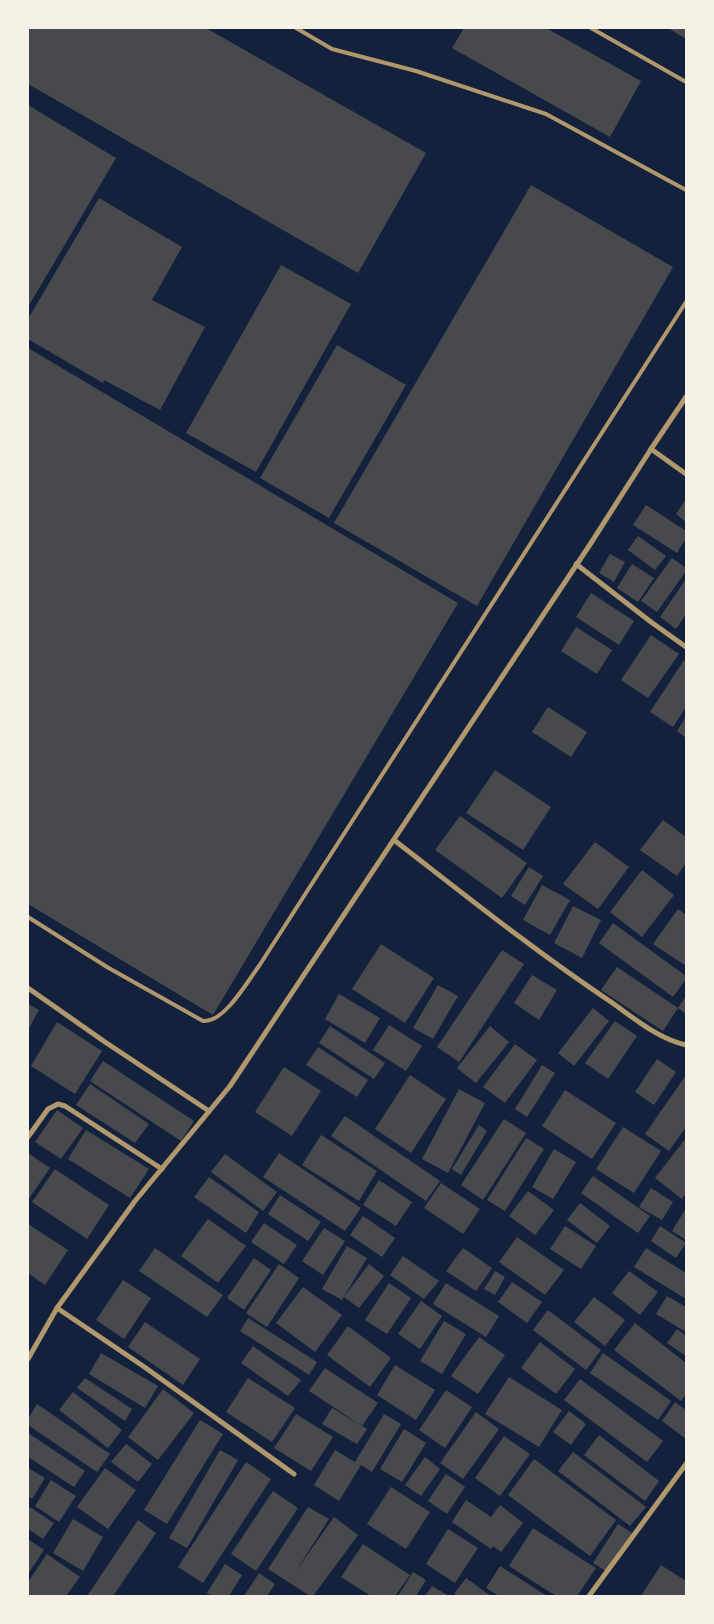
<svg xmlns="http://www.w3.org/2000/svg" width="714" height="1624" font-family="'Roboto Condensed',sans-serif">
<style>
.building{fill:#48494c}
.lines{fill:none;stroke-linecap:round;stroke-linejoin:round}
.service{stroke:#b1986c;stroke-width:4}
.minor{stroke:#b1986c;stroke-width:5}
</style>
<rect width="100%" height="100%" fill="#14213d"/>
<g class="building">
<path d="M28,28H206L426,153L358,273L28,84Z"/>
<path d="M464,28H546L641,81L610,137L452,48Z"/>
<path d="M668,28H686V39Z"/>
<path d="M28,105L116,158L28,307Z"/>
<path d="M531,185L673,267L477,606L334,523Z"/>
<path d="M99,198L182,247L152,300L205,327L160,410L104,380L103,383L28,339V319Z"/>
<path d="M281,265L351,304L256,472L186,433Z"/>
<path d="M337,345L406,385L329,518L260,478Z"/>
<path d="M28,348L458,603L213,1015L28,904Z"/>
<path d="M686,499V522L676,514Z"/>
<path d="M646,505L686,531V538L677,553L633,525Z"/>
<path d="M638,536L666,556L655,570L628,550Z"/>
<path d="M610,554L625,562L614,582L599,573Z"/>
<path d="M672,558L686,568V571L657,612L641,601Z"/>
<path d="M632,564L654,578L638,602L617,588Z"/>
<path d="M686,579V614L676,629L660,617Z"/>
<path d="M591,593L634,621L619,645L576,617Z"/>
<path d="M576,627L612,650L597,674L561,651Z"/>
<path d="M651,635L679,654L648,698L621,680Z"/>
<path d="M684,660L686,662V707L673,727L650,712Z"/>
<path d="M548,707L587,732L571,757L532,732Z"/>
<path d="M686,716V738L677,731Z"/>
<path d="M495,770L551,807L523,850L466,813Z"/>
<path d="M460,816L527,863L502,898L435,850Z"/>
<path d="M663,820L686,837V863L677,876L640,850Z"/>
<path d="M595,842L629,867L598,909L563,884Z"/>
<path d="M529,867L543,876L525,905L511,896Z"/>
<path d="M642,870L674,895L642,937L610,912Z"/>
<path d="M542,885L570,900L550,935L523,920Z"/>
<path d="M573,906L601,920L582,958L554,943Z"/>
<path d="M678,909L686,915V966L653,944Z"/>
<path d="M613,923L686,976V979L673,997L599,943Z"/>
<path d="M381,944L434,978L405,1023L352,989Z"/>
<path d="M502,950L524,964L459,1062L437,1047Z"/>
<path d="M617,967L678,1008L663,1031L601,990Z"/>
<path d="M532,975L557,990L539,1020L514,1003Z"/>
<path d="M438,985L458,996L433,1039L413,1028Z"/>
<path d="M339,994L380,1018L365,1043L325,1019Z"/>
<path d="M686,996V1014L678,1008Z"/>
<path d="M28,1004L39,1010L28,1030Z"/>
<path d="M593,1008L609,1021L574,1066L558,1053Z"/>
<path d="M615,1021L637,1036L608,1079L585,1063Z"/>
<path d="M57,1022L102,1051L75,1094L31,1066Z"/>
<path d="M389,1025L422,1046L406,1071L373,1050Z"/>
<path d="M330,1026L385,1063L374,1079L319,1043Z"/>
<path d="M490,1026L509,1042L476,1083L457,1068Z"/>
<path d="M515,1044L537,1060L505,1103L483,1087Z"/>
<path d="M318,1047L368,1080L357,1097L306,1065Z"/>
<path d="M657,1059L676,1072L654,1105L635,1092Z"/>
<path d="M103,1061L194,1121L181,1141L90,1081Z"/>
<path d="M542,1065L555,1073L527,1117L515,1109Z"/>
<path d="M284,1067L321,1091L292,1136L255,1112Z"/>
<path d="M410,1075L446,1099L411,1153L375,1129Z"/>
<path d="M686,1075V1127L669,1151L645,1134Z"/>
<path d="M90,1084L149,1124L135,1143L76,1105Z"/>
<path d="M459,1089L485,1103L448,1173L422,1159Z"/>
<path d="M565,1090L616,1123L592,1159L542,1126Z"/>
<path d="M57,1110L83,1128L61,1159L35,1142Z"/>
<path d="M345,1116L440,1181L426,1201L331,1136Z"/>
<path d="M504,1119L526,1133L483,1200L461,1185Z"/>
<path d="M479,1125L487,1131L461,1175L452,1169Z"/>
<path d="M623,1127L661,1151L634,1193L596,1169Z"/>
<path d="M86,1130L149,1169L130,1198L68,1159Z"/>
<path d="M321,1135L377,1171L359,1201L302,1165Z"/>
<path d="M526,1138L544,1149L505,1211L487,1200Z"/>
<path d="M686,1138V1193L682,1199L655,1178Z"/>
<path d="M554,1149L576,1162L553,1199L532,1187Z"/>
<path d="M28,1153L50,1168L28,1200Z"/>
<path d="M279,1153L361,1208L345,1231L263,1177Z"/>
<path d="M225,1154L277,1192L263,1211L211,1172Z"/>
<path d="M55,1169L109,1205L87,1239L32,1202Z"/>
<path d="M593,1176L650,1216L638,1233L581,1193Z"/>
<path d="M209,1177L259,1212L246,1233L194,1197Z"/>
<path d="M379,1180L412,1202L396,1226L363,1205Z"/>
<path d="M441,1183L480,1209L463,1234L424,1208Z"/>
<path d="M651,1188L673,1202L662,1220L639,1207Z"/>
<path d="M528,1191L554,1210L535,1235L509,1216Z"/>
<path d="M280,1195L321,1222L308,1241L268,1214Z"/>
<path d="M580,1203L610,1226L597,1243L567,1220Z"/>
<path d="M686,1208V1240L672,1231Z"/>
<path d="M363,1216L395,1238L382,1257L350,1235Z"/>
<path d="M208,1219L246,1246L218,1283L181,1256Z"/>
<path d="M264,1223L297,1245L284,1264L251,1242Z"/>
<path d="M28,1224L68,1250L45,1285L28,1273Z"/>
<path d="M565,1226L596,1246L581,1269L550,1249Z"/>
<path d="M660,1226L686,1243L676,1258L651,1241Z"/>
<path d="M324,1228L345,1241L323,1275L302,1261Z"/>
<path d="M517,1237L564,1270L545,1295L499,1262Z"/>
<path d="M347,1246L367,1258L342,1300L322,1289Z"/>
<path d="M155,1248L223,1295L207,1317L139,1271Z"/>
<path d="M463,1248L492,1268L476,1291L446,1271Z"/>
<path d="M646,1248L686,1273V1299L634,1267Z"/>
<path d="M403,1256L439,1281L424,1299L390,1275Z"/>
<path d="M254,1258L271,1270L244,1310L227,1298Z"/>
<path d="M279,1264L299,1278L267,1327L246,1313Z"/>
<path d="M369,1264L384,1276L359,1308L344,1297Z"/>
<path d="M495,1271L505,1277L495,1295L484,1289Z"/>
<path d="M629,1271L658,1292L640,1315L612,1293Z"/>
<path d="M123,1280L151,1298L124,1339L96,1320Z"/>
<path d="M512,1282L542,1302L527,1323L498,1302Z"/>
<path d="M389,1283L411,1298L387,1334L365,1320Z"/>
<path d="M446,1283L499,1316L486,1337L433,1304Z"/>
<path d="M303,1287L342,1315L315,1352L276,1323Z"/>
<path d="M667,1296L686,1307V1332L656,1314Z"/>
<path d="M594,1297L625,1320L605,1346L574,1322Z"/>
<path d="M421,1301L442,1316L420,1349L398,1334Z"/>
<path d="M548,1310L601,1350L586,1370L533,1330Z"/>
<path d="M248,1318L317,1362L309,1375L240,1331Z"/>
<path d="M444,1321L466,1334L442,1374L420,1361Z"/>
<path d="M145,1322L200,1359L183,1385L128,1347Z"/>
<path d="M635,1323L686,1363V1394L681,1401L614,1350Z"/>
<path d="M348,1326L391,1358L370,1387L327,1355Z"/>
<path d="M677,1329L686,1336V1356L667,1343Z"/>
<path d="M479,1337L505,1355L478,1394L451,1376Z"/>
<path d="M540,1342L575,1369L556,1394L521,1368Z"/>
<path d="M253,1346L301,1380L288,1396L241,1363Z"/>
<path d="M101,1353L158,1386L145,1408L89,1374Z"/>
<path d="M603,1353L671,1401L658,1420L590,1373Z"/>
<path d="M395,1365L435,1390L416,1420L377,1395Z"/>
<path d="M325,1368L378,1403L362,1426L309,1391Z"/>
<path d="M509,1377L562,1410L539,1447L485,1414Z"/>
<path d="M85,1378L132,1409L125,1421L77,1388Z"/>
<path d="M248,1378L295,1408L272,1442L226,1412Z"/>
<path d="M580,1379L663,1441L647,1462L564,1400Z"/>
<path d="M163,1389L194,1413L158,1460L128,1437Z"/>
<path d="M446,1390L472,1407L445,1448L419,1430Z"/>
<path d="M73,1392L122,1430L108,1448L59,1410Z"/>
<path d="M675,1402L686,1410V1439L662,1421Z"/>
<path d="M37,1404L110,1454L97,1472L28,1425V1419Z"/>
<path d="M332,1408L367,1429L357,1444L322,1424Z"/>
<path d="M569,1411L586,1424L571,1445L553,1432Z"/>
<path d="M476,1412L499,1429L463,1479L440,1463Z"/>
<path d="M296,1414L333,1437L311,1471L274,1448Z"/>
<path d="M384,1414L401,1424L372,1472L361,1465L339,1501L314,1485L335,1450L355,1462Z"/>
<path d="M200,1420L223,1434L167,1524L144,1510Z"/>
<path d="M404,1429L426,1443L402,1482L380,1469Z"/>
<path d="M28,1433L85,1471L74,1487L28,1457Z"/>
<path d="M599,1435L659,1481L645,1501L584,1455Z"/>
<path d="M504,1436L530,1454L500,1496L475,1478Z"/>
<path d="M126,1444L152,1464L138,1482L111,1462Z"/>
<path d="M220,1450L238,1460L187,1548L169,1538Z"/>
<path d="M573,1452L646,1507L630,1526L558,1471Z"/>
<path d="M425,1457L440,1469L421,1496L405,1485Z"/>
<path d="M534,1459L616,1520L590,1556L508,1495Z"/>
<path d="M246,1462L271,1479L203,1583L178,1567Z"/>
<path d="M28,1468L45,1478L32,1499L28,1496Z"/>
<path d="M105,1468L136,1490L108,1529L77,1507Z"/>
<path d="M446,1474L465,1487L447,1514L428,1501Z"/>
<path d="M51,1480L76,1496L59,1522L35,1506Z"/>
<path d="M391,1487L430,1512L406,1549L367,1524Z"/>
<path d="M273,1491L298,1508L256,1571L231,1554Z"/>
<path d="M466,1500L491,1517L500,1505L523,1523L501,1552L493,1546L491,1549L452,1522Z"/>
<path d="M28,1506L54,1523L43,1539L28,1529Z"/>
<path d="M308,1507L329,1519L296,1571L334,1517L358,1535L313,1596H310L268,1569Z"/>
<path d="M73,1519L103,1537L83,1571L53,1553Z"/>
<path d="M138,1520L156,1533L113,1596H87Z"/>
<path d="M618,1524L632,1533L607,1572L593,1563Z"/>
<path d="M533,1528L596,1568L577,1596H556L509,1566Z"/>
<path d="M448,1529L478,1548L455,1583L426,1564Z"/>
<path d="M28,1539L44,1550L28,1574Z"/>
<path d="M363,1544L410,1575L395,1596H371L341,1577Z"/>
<path d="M47,1554L80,1577L66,1596H28V1582Z"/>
<path d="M225,1564L242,1575L229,1596H212L207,1593Z"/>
<path d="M661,1565L686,1581V1596H641Z"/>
<path d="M500,1566L547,1596H499L486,1588Z"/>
<path d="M413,1572L426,1580L416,1596H398Z"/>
<path d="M259,1573L275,1584L267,1596H244Z"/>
<path d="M466,1578L491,1596H458L454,1594Z"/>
<path d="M432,1586L449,1596H425Z"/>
</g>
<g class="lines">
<g class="service">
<path d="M296,28L332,49L416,71L546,114L686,190"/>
<path d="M591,28L686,82"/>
<path d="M28,917L107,967L203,1021C224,1023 247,982 259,966L686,302"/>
</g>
<g class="minor">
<path d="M651,449L686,474"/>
<path d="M576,564L651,622L686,647"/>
<path d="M394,840C465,895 536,952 611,1002C634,1018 658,1039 686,1045"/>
<path d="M28,988L105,1042L209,1111"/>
<path d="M28,1137L48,1109L58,1104L65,1106L162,1169"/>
<path d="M57,1308L143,1366L294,1474"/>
<path d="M28,1359L57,1308L135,1201L230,1086L591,543L651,449L686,397"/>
<path d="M589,1596L686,1464"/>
</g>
</g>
<rect width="714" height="1624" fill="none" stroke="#f6f1e7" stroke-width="58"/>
</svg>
